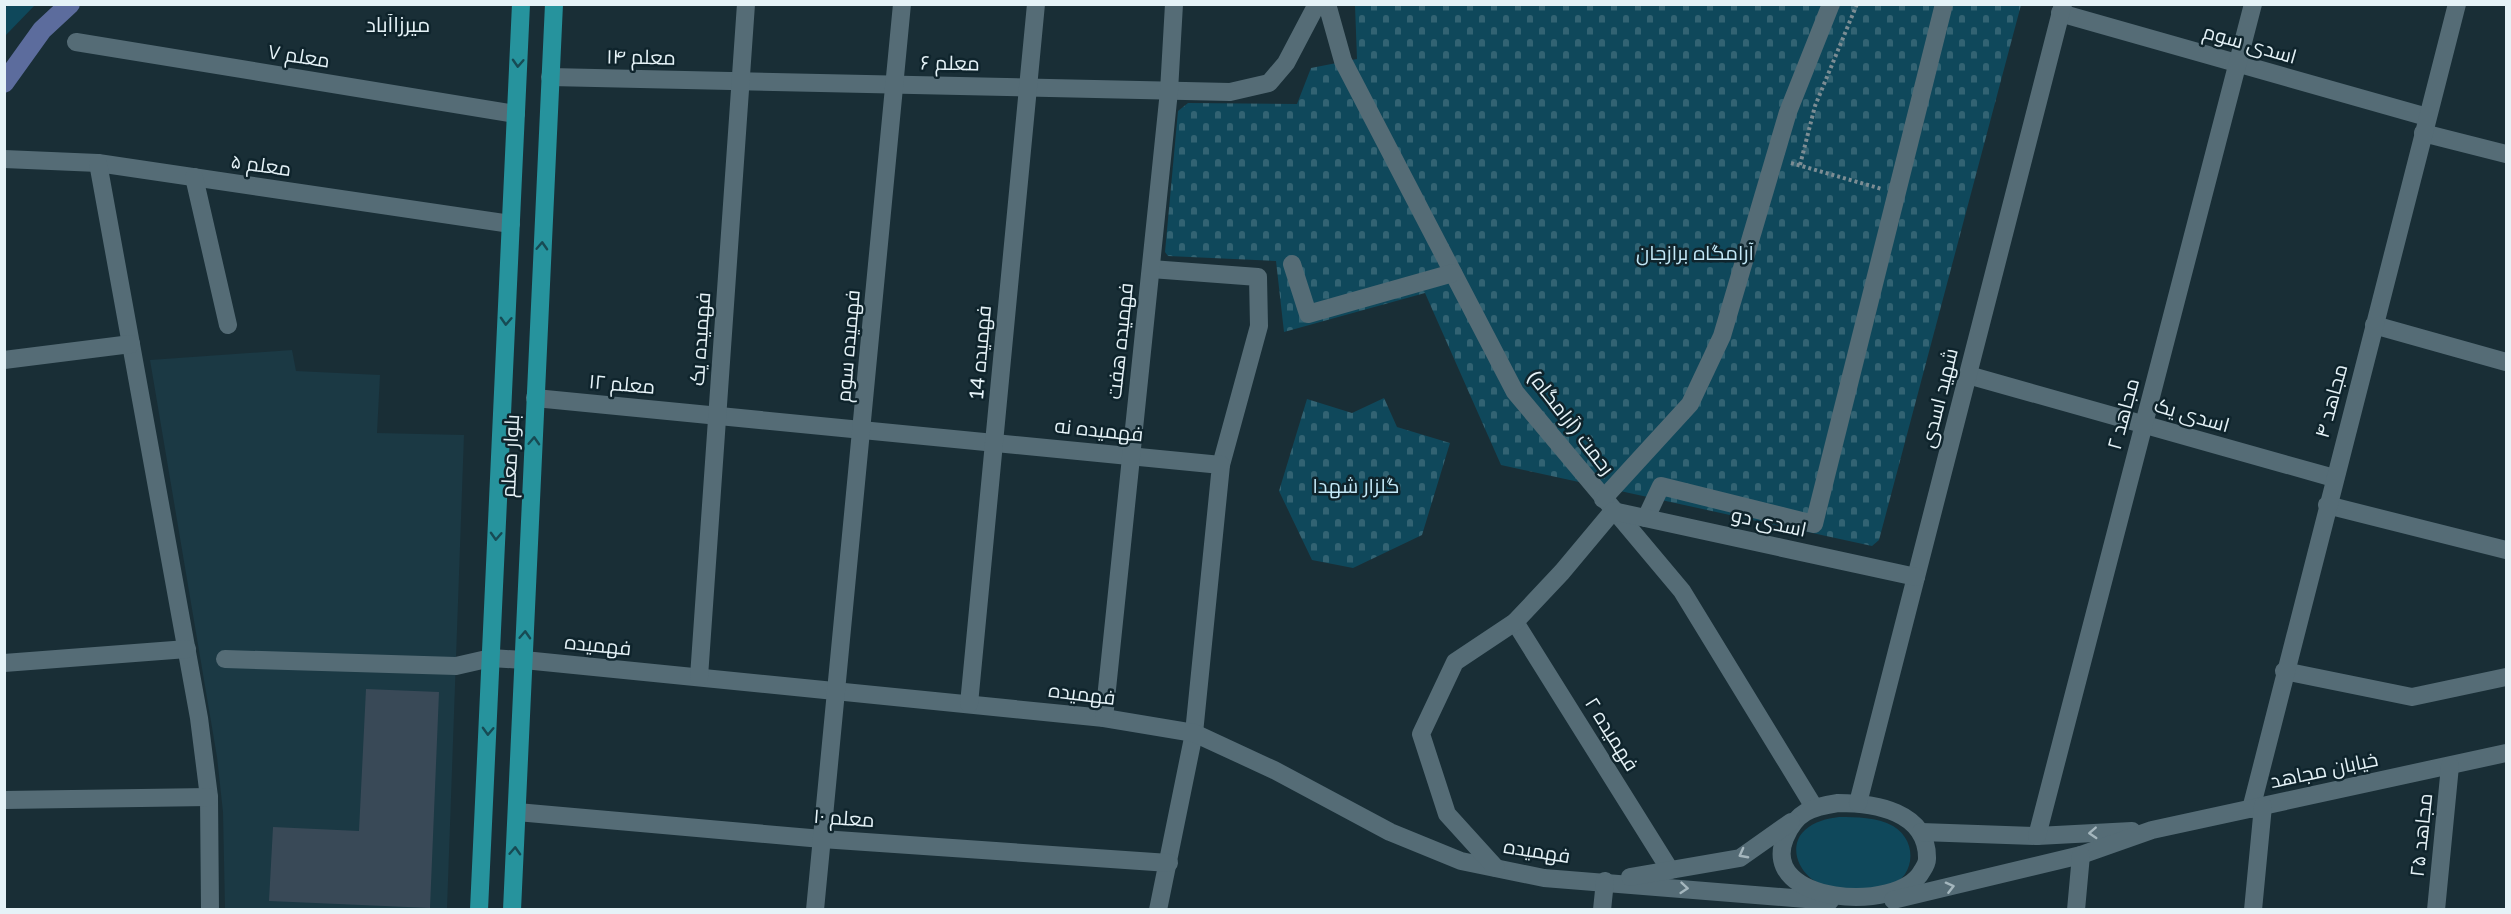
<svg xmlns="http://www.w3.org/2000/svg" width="2511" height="914" font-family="'Golos Text',Cairo,sans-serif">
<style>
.built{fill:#1b3944}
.green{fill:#0f485b}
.cemetery{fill:url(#cemetery-stones)}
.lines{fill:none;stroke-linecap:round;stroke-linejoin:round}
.canal{stroke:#5c6c9d;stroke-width:20}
.building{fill:#394957}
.path{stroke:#7c8d94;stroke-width:4;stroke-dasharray:3 3;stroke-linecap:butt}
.minor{stroke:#556c76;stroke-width:18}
.major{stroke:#26939d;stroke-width:18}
.oneway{stroke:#174b54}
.oneway2{stroke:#a4b6bd}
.labels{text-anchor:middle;stroke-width:5;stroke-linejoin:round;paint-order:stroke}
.street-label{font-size:20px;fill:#e5f2f7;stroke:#0f242c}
.park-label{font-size:20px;fill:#c3e8f7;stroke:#0f242c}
.neighbourhood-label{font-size:21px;fill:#e5f2f7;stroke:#0f242c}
</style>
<defs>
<pattern id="cemetery-stones" width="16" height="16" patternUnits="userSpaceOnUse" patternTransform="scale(1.5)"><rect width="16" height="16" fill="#0f485b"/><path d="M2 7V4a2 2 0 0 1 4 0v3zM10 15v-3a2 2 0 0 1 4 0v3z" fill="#326373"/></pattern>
</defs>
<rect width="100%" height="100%" fill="#192e36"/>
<path class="built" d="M292,350L296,371L380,375L377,433L464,435L447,909H225L223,812L217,757L150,360Z"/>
<g class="green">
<path d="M8,5H35L5,36V8Z"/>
<path d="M1839,817C1856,817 1877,817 1893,826C1920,842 1915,882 1883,888C1863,891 1833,892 1815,881C1798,871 1788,845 1805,830C1815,821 1826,819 1839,817Z"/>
</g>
<g class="cemetery">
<path d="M1355,5H2021L1879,540L1872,546L1501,465L1425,293L1284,332L1276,261L1168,256L1165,252L1178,111L1188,103L1297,104L1311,68L1357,59Z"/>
<path d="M1384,398L1397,427L1450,443L1422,535L1353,568L1312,560L1279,491L1307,399L1352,413Z"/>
</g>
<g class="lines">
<path class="canal" d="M4,83L42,30L70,4"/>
</g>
<path class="building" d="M366,689L439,692L430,908L269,901L273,827L359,831Z"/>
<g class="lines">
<g class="path">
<path d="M1791,163L1882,189"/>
<path d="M1800,165L1815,106L1857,4"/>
</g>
<g class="minor">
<path d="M1327,4L1343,61L1515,392L1682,591L1814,807"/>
<path d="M2060,13L2427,117"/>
<path d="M76,42L516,114"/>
<path d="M550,77L1230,92L1269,83L1286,63L1317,4"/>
<path d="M2423,133L2506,154"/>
<path d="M4,159L98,163L511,224"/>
<path d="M98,163L199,718L209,797L210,910"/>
<path d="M194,177L228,325"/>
<path d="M1292,264L1308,314L1453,273"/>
<path d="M1151,269L1258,277L1259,326L1221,465"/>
<path d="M2374,325L2506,362"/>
<path d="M4,360L131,344"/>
<path d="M1968,375L2334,478"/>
<path d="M535,398L1221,465L1194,733L1158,910"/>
<path d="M1603,499L1690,404L1722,336L1788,112L1831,4"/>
<path d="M2327,505L2506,550"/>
<path d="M1646,518L1661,486L1814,524L1944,4"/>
<path d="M1515,622L1670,870"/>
<path d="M225,659L456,666L491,658L524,660L1104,718L1194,733L1274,770L1390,832L1461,861L1544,878L1830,901"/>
<path d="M4,663L187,649"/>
<path d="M2284,671L2412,697L2506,677"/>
<path d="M699,677L746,4"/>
<path d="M969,704L1036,4"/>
<path d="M1104,718L1169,91L1174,4"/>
<path d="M4,800L209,797"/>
<path d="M1838,803C1874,803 1928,811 1927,859C1927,862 1924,868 1922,871C1899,914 1758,904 1785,838C1796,812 1811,807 1838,803Z"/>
<path d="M1858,803L2063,4"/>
<path d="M2251,809L2457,4"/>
<path d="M517,812L822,839L1169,863"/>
<path d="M1921,832L2037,836L2132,831"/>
<path d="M2037,836L2253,4"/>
<path d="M1496,868L1447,814L1421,734L1455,662L1515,622L1562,572L1613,511L1916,577"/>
<path d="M1630,877L1740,858L1791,822"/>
<path d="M1893,900L2081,855L2152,830L2506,753"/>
<path d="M815,910L902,4"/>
<path d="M1602,910L1605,881"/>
<path d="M2076,910L2081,855"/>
<path d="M2253,910L2263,806"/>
<path d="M2436,910L2450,766"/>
</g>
<g class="major">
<path d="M479,910L521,4"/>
<path d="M512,910L554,4"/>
</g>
</g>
<defs><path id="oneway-chevron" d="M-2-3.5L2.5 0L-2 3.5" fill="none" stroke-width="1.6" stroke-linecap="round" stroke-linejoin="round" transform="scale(1.5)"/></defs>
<g class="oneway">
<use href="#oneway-chevron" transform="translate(518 63) rotate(93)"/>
<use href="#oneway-chevron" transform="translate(542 246) rotate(-87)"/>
<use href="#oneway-chevron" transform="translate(506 321) rotate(93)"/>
<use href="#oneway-chevron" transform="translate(534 441) rotate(-87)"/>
<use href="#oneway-chevron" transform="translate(496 536) rotate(93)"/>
<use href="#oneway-chevron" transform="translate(525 635) rotate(-87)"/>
<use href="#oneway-chevron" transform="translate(488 731) rotate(92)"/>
<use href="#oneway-chevron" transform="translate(515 851) rotate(-87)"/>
</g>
<g class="oneway2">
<use href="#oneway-chevron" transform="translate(2093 833) rotate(177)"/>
<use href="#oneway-chevron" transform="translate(1743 854) rotate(152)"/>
<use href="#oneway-chevron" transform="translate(1950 887) rotate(-14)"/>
<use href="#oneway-chevron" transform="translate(1684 888) rotate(5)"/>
</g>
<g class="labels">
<g class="street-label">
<text transform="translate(2250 44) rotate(16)" y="7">اسدی سوم</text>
<text transform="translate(299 56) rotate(9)" y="7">معلم ۷</text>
<text transform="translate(641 57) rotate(1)" y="7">معلم ۱۴</text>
<text transform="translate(950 63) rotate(1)" y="7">معلم ۶</text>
<text transform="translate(261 165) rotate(8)" y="7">معلم ۵</text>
<text transform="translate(700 339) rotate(-86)" y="7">فهمیده یک</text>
<text transform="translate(1120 341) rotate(-84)" y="7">فهمیده هفت</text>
<text transform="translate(848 346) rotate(-85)" y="7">فهمیده سوم</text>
<text transform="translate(980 352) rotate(-85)" y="7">فهمیده 14</text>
<text transform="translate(622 384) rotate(5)" y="7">معلم ۱۲</text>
<text transform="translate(1939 398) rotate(-76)" y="7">شهید اسدی</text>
<text transform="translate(2331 401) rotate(-75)" y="7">مجاهد ۴</text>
<text transform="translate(2123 414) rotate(-75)" y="7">مجاهد ۲</text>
<text transform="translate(2192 415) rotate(16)" y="7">اسدی یک</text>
<text transform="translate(1571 422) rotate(52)" y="7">رحمت (آرامگاه)</text>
<text transform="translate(1099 430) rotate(6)" y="7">فهمیده نه</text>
<text transform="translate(510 456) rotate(-87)" y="7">بلوار معلم</text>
<text transform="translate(1769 522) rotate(12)" y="7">اسدی دو</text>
<text transform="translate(598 645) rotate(6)" y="7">فهمیده</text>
<text transform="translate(1082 694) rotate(7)" y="7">فهمیده</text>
<text transform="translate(1612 734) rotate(58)" y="7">فهمیده ۲</text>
<text transform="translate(2324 770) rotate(-12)" y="7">خیابان مجاهد</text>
<text transform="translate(844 818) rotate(4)" y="7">معلم ۱۰</text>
<text transform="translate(2421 835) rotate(-84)" y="7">مجاهد ۲۵</text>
<text transform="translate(1537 851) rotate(9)" y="7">فهمیده</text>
</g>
<g class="park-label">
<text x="1695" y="260">آرامگاه برازجان</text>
<text x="1356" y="493">گلزار شهدا</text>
</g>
<g class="neighbourhood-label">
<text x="398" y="32">میرزاآباد</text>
</g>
</g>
<rect width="2511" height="914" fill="none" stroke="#e5f2f7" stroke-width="12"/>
</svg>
